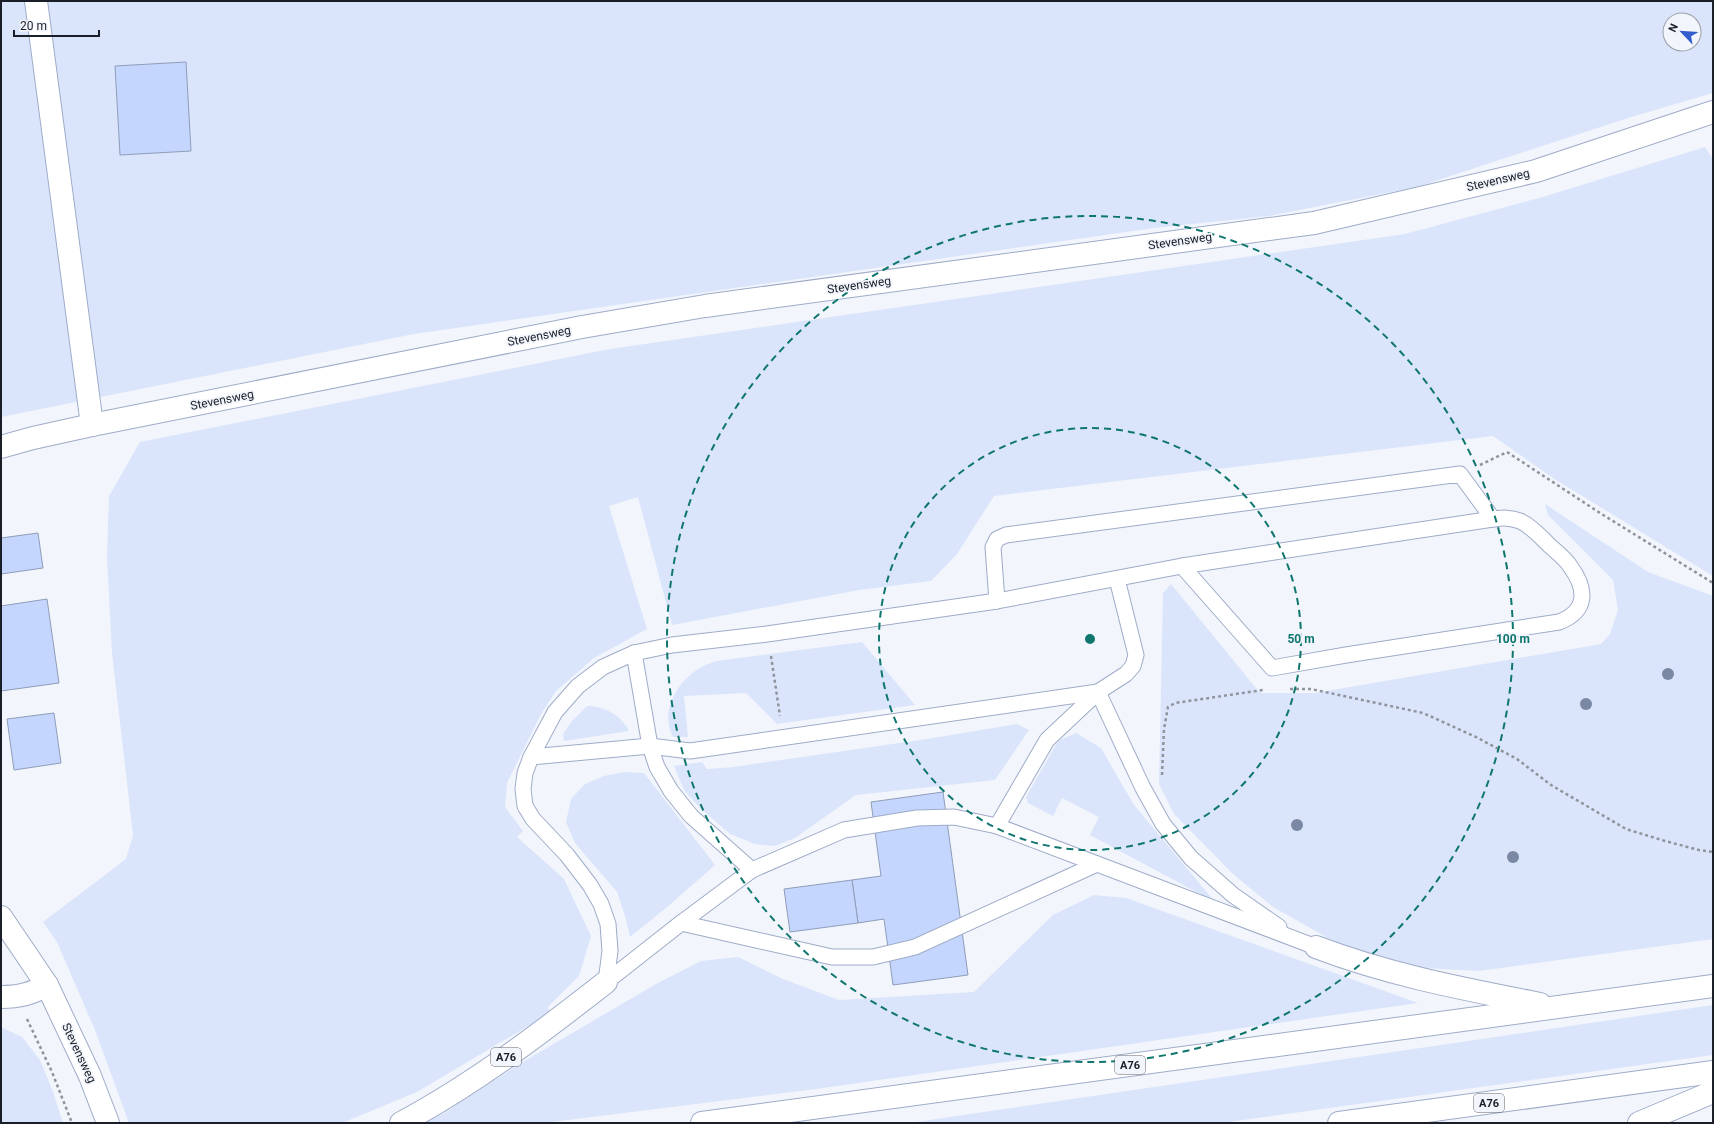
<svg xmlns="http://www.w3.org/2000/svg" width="1714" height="1124" font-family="Roboto,sans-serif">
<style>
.green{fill:#dae5fc;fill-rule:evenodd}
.building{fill:#c4d6fd;stroke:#8f9db9}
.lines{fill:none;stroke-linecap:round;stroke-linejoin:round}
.lane-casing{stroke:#9eacc8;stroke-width:17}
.street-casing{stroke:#9eacc8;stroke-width:24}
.secondary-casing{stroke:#9eacc8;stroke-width:24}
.highway-casing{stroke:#9eacc8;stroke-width:24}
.path{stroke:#8f939b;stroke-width:2.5;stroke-dasharray:3 3;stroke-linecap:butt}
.lane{stroke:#fff;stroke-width:15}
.street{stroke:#fff;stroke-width:22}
.secondary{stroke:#fff;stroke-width:22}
.highway{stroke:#fff;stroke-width:22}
.tree{fill:#7b88a4}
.ring{fill:none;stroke:#0f766e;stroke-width:2;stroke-dasharray:7 5}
.labels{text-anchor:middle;stroke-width:3.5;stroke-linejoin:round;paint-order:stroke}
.shield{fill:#f2f5fb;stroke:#5a5e68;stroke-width:1}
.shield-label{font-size:11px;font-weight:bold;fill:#191e29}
.street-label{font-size:12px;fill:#191e29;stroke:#f2f5fb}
.centre{fill:#0f766e;stroke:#f2f5fb;stroke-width:2}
.ring-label{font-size:12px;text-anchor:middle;font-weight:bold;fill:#0f766e;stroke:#f2f5fb;stroke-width:3.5;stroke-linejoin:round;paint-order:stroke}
</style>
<rect width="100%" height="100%" fill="#f2f5fb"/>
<g class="green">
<path d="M1,1H1713V93L1628,118L1417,187L1269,216L1154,228L414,334L1,417ZM1670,20H1694V44H1670Z"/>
<path d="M1705,147L1713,159V576L1556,480L1493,436L994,496L957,554L931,581L859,590L672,625L638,497L609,506L647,629L594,658L556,691L541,714L507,783L505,807L523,831L517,837L564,879L591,936L579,976L548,1007L550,1013L417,1092L342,1123H129L95,1030L57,942L43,922L126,859L133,835L112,653L107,558L109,496L140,442L610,349L1405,234L1546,196Z"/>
<path d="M1545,504L1648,572L1713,596V939L1479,971L1404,967L1335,942L1273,907L1233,874L1174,814L1159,784L1163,593L1171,584L1260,693H1315L1601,644L1610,634L1618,610L1613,580L1548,515Z"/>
<path d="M862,642L915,705L777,724L746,693L684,696L688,737H673C659,712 678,679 702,667C706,664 712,663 717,661Z"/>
<path d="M587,706C604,706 621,715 629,731L564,741L563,734L572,721Z"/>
<path d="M1017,724L1029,730L995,780L856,795L795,838L775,846L755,844L730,834L699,807L684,790L674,766L702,762L707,769L733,767L927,739Z"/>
<path d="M1076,733L1101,748L1134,805L1215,902L1090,835L1099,817L1062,798L1053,816L1028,803L1026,797L1058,741Z"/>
<path d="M624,772L644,773L715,865L666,908L630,937L625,916L617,892L575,843L566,822L571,799L585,784L604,776Z"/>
<path d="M1094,895L1126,898L1418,1003L816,1089L544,1123H421L443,1114L521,1063L656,984L701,961L738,957L783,979L839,1000L974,992L1053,915Z"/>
<path d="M1713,1005V1055L1221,1123H909Z"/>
<path d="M1,1027L22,1037L40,1060L53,1092L63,1123H1Z"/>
</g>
<g class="building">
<path d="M186,62L191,151L120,155L115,66Z"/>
<path d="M38,533L43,568L1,574V538Z"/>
<path d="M47,599L59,683L1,691V606Z"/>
<path d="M54,713L61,763L14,770L7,719Z"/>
<path d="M943,792L968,975L893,985L884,919L858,923L852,880L881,876L871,802Z"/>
<path d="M852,880L858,923L790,932L784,889Z"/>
</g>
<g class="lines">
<defs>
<g id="lane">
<path d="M997,601L993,547L997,539L1006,535L1460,474L1493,519C1502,518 1510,517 1520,521C1531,526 1540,536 1548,544C1555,551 1565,558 1570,566C1587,589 1588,611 1559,622L1346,655L1272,668L1182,566"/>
<path d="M634,653L650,746L657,767L671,791L691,816L752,870"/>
<path d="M1098,692L1143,788L1163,824L1191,858L1233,895L1279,927"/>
<path d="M531,757L650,746L690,751L1098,692"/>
<path d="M997,826L1047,740L1098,692L1126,674L1133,666L1136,655L1117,579"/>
<path d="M681,923L832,957H873L915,947L1097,864"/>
<path d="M606,982L610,951L608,924L601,904L590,885L567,855L533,819L525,806L523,789L525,773L531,757L555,712L578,686L603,667L634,653L672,645L767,634L997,601L1182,566L1493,519"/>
<path d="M606,982L681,923L752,870L844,830L917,818L954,817L997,826L1316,947"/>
</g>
<g id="street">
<path d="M36,1L92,425"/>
<path d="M1,997C19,997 31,994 47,985"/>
</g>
<g id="secondary">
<path d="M1,447L33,438L92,425L582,327L705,306L1314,223L1536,171L1713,112"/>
<path d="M1,917L47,985L90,1076L108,1123"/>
</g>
<g id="highway">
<path d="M1316,947C1389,975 1464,989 1540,1004"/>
<path d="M401,1123C474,1084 541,1033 606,982"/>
<path d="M702,1123L1713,986"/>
<path d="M1339,1123L1713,1072"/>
<path d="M1639,1123L1713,1092"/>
</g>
</defs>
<use href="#lane" class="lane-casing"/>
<use href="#street" class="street-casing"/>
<use href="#secondary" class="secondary-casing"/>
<use href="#highway" class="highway-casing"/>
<g class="path">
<path d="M1480,465L1507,452L1600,513L1713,583"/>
<path d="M771,656L780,716"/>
<path d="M1290,689H1311L1423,713L1476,737L1517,759L1551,785L1626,829L1665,841L1699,850L1713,852"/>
<path d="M1162,775L1164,729L1168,707L1175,703L1263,690"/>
<path d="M27,1019L52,1072L72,1123"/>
</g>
<use href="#lane" class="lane"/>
<use href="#street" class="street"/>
<use href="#secondary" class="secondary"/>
<use href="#highway" class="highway"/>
</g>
<g class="tree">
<circle cx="1668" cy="674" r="6"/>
<circle cx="1586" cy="704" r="6"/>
<circle cx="1297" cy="825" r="6"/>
<circle cx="1513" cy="857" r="6"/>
</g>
<g class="ring">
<circle cx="1090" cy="639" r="211"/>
<circle cx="1090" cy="639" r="423"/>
</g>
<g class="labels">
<g class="shield">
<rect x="491" y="1048" width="30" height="18" rx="3"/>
<rect x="1115" y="1056" width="30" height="18" rx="3"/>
<rect x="1474" y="1094" width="30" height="18" rx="3"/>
</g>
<g class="shield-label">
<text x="506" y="1061">A76</text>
<text x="1130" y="1069">A76</text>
<text x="1489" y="1107">A76</text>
</g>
<g class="street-label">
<text transform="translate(1498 180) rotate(-13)" y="4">Stevensweg</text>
<text transform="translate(1180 241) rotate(-8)" y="4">Stevensweg</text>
<text transform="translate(859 285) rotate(-8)" y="4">Stevensweg</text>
<text transform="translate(539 336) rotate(-11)" y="4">Stevensweg</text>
<text transform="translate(222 400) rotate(-11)" y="4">Stevensweg</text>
<text transform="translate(79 1053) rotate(65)" y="4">Stevensweg</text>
</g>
</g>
<circle cx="1090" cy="639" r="6" class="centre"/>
<g class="ring-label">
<text x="1301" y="643">50 m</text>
<text x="1513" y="643">100 m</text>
</g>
<rect width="1714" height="1124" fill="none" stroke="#191e29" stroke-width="4"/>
<g transform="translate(1682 32) rotate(295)"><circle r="19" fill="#f2f5fb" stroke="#9b9fa7"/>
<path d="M0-3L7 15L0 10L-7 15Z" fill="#335dcc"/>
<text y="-6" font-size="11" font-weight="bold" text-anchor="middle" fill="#191e29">N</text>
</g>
<path d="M14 30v6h85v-6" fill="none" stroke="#191e29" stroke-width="2"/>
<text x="20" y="30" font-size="12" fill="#191e29" stroke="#f2f5fb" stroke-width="3" paint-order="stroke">20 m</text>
</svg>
